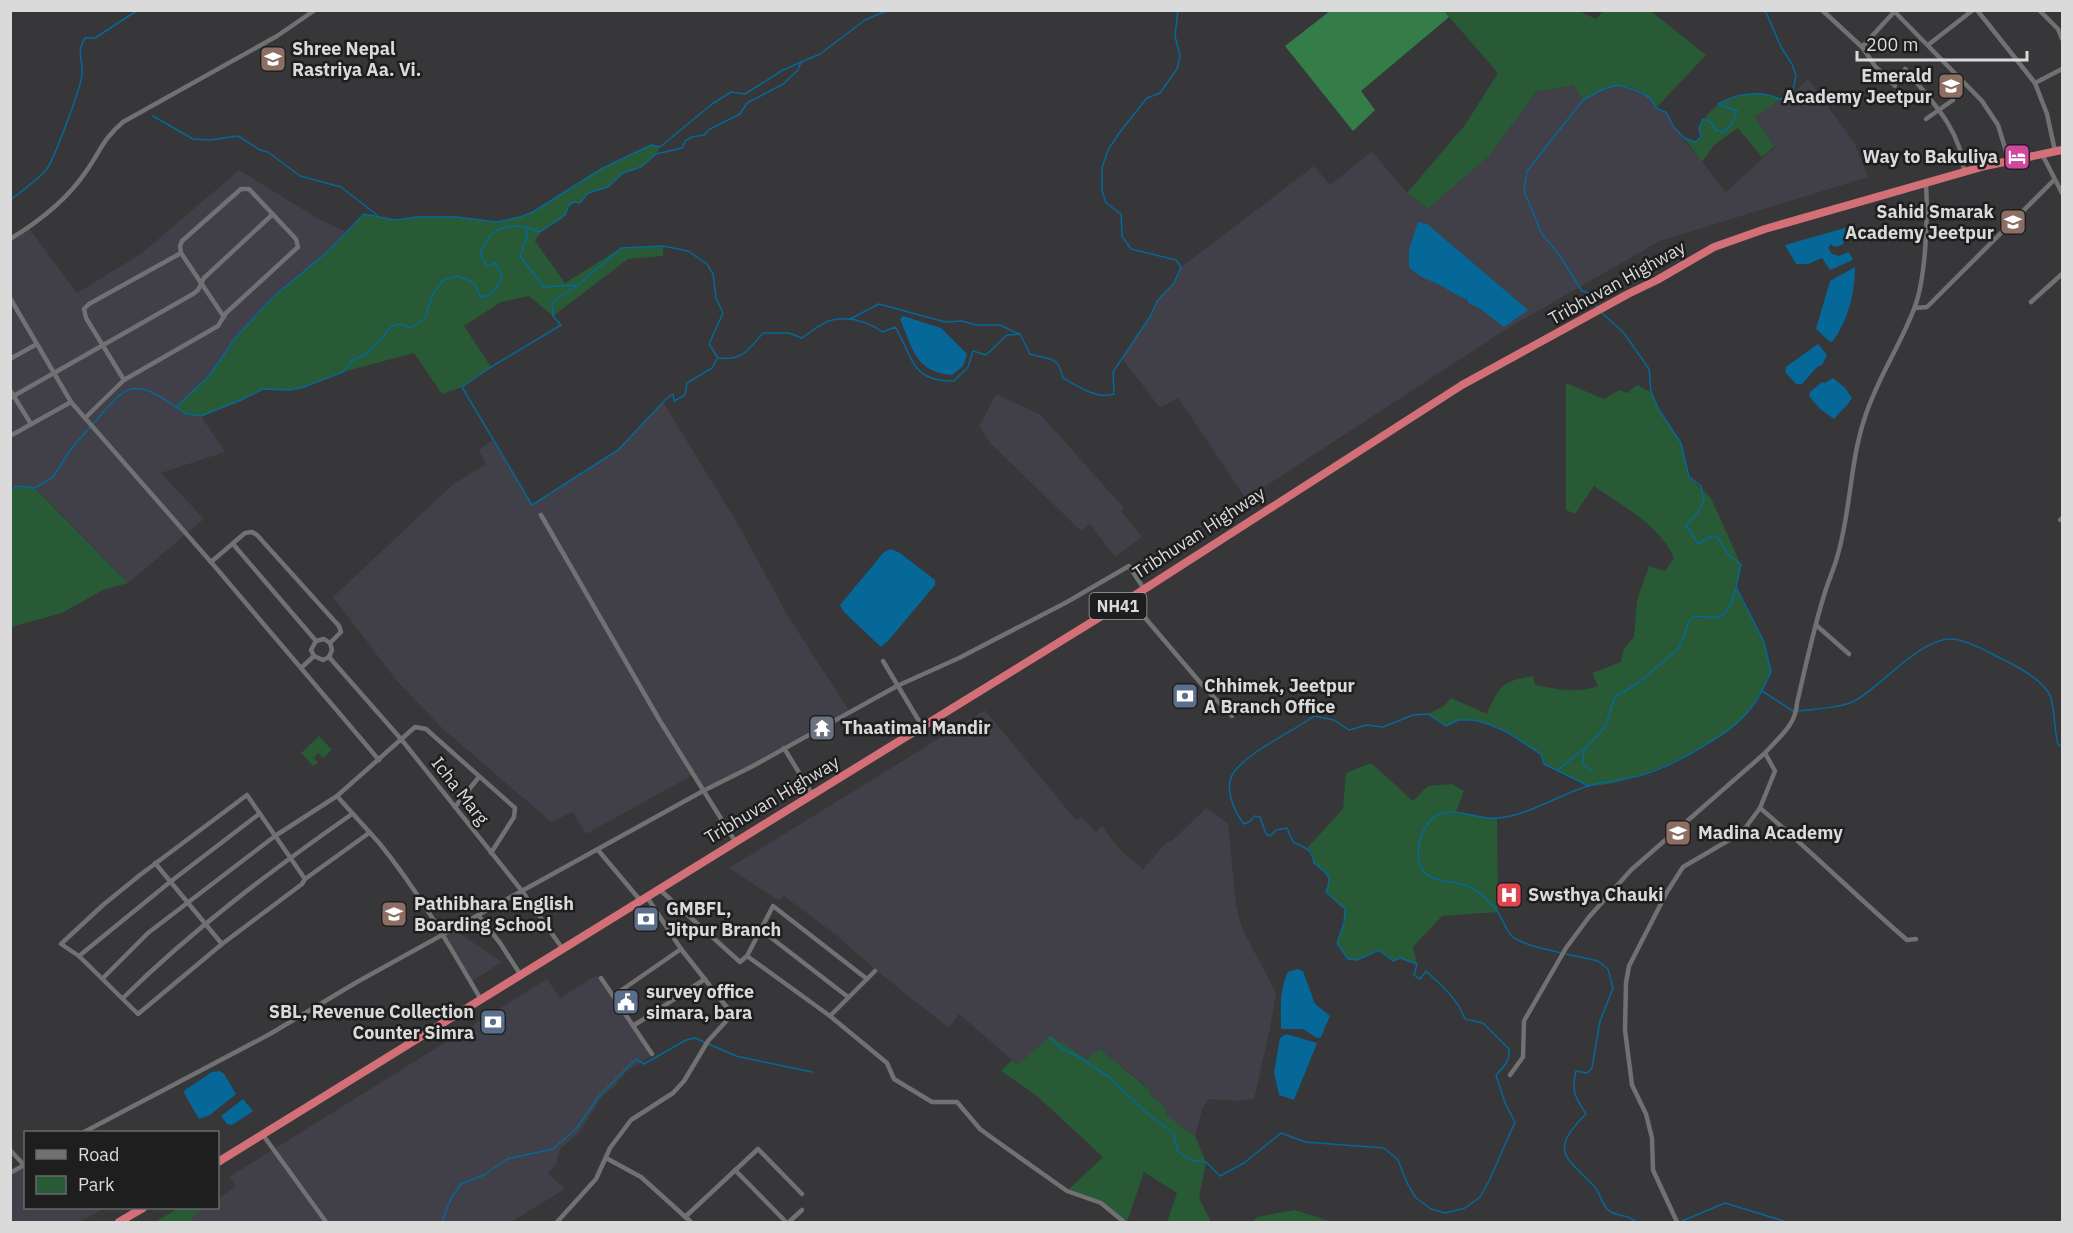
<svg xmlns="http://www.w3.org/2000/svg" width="2073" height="1233" font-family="'IBM Plex Sans',sans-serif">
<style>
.built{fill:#413f47}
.green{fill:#285a36}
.forest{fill:#347d49}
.water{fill:#056898}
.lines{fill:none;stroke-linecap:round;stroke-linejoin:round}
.stream{stroke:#056898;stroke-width:1.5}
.street{stroke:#717073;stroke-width:4.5}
.highway{stroke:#d36f77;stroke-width:8}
.labels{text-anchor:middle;stroke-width:5;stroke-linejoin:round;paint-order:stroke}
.shield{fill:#1e1e1f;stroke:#a2a2a3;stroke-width:1.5}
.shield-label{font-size:16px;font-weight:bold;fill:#dadadb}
.poi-label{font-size:18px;font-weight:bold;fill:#dadadb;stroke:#1e1e1f;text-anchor:start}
.street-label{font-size:18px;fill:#dadadb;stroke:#1e1e1f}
</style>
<rect width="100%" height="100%" fill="#373639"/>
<g class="built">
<path d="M1808,79L1854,142L1868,177L1660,241L1505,330L1246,499L1178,398L1160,408L1122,358L1151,316L1157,301L1174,283L1181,267L1314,166L1330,185L1372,151L1407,193L1428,209L1490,155L1536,92L1575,85L1583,100L1603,89L1618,85L1636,90L1650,98L1656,108L1667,113L1673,126L1726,192L1774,148L1755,117L1780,99L1792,94Z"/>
<path d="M239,170L317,218L347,232L236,337L209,376L177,407L192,416H201L225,452L161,473L204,519L128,583L36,488L17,486L11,492L10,239L29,228L77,293L142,253Z"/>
<path d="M996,394L1041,415L1124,508L1121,511L1142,537L1115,557L1090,524L1081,531L990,443L979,426Z"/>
<path d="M663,402L739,526L788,616L850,712L703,791L693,775L586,834L573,812L551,822L443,729L396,680L333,597L452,485L486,464L479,450L492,440L533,505L618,450Z"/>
<path d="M985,710L1076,820L1081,817L1096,832L1102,826L1120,850L1143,869L1167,842L1173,840L1206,808L1228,823L1236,905L1242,928L1276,993L1270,1029L1254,1099L1236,1101L1209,1099L1203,1107L1195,1136L1165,1114L1149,1094L1151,1090L1100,1049L1087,1060L1063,1042L1061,1044L1053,1036L1018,1065L959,1014L949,1028L883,976L836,935L784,896L779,901L729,868Z"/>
<path d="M453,929L502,962L471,982L443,934Z"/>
<path d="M597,975L613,996L651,1056L627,1071L614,1087L601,1098L579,1133L560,1149L556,1164L548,1173L565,1189L511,1222H192L194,1215L205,1208H218V1199L236,1186L229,1177L547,979L560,998Z"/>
<path d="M25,1164L26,1208H104L80,1222H11V1173Z"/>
</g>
<g class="green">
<path d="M1444,11H1579L1596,19L1603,11H1651L1706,55L1656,108C1637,75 1609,86 1583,100L1574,85L1536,92L1490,155L1428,209L1407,193L1465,125L1498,73Z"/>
<path d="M1755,93L1770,95L1780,99L1755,117L1774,147L1762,157L1738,128L1714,145L1702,162L1684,138L1695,142L1701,137L1699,128C1710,105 1730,96 1755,93Z"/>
<path d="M651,145L660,147L656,154L641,167L623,173L608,187L588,193L580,203L574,202C568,206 569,208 566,214C559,225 543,224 535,241L565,283L621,248L663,246V256L628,259L553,316L529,296L501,302L464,326L491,367L462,387L442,394L414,353L343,372L301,388L288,390L262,389L241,400L201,416L186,414L176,407L209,376L236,337L272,298L327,252L364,214L395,220L417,217H456L497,222L520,217L533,212L601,169Z"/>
<path d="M1566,383L1604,399L1619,390L1627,393L1637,385L1651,392L1659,410L1681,443L1689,477L1711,498L1741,565L1735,586L1764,642L1771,672C1761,691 1752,710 1736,725C1714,746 1620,790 1590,785C1582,784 1552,769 1544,764L1541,754L1533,749L1507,732L1488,724L1474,720H1458L1446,726L1428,714L1444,706L1451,698L1487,714C1500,685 1501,682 1533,676L1535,685C1557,689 1577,694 1598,686L1592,673L1621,662L1624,649L1634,637L1637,600L1649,566L1665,571L1674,558C1660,525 1622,506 1594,486L1575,514L1566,510Z"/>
<path d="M17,486L35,488L128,583L103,590L62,613L11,627V492Z"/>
<path d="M319,736L332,750L323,758L318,753L314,758L318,763L313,766L301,753Z"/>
<path d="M1371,763L1413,801L1428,786L1452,784L1464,791L1456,812L1497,819L1498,912L1442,916L1413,947L1417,964L1400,958L1393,961L1379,950L1357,960L1348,959L1337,943L1344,923L1345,909L1326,892C1333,875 1327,874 1314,863L1313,854L1307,848L1343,809L1346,773Z"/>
<path d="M1053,1036L1060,1043L1063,1042L1086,1059L1100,1049L1151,1091L1149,1094L1167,1109L1165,1114L1195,1136L1206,1162L1199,1198L1211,1222H1167L1177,1193L1144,1172L1127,1222H1124L1101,1203L1067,1191L1103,1157L1037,1096L1001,1071L1012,1060L1018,1065L1049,1037Z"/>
<path d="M179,1208H205L194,1215L192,1222H155Z"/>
<path d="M1295,1210L1332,1222H1252L1257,1217Z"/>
</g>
<path class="forest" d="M1330,11H1444L1449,17L1361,91L1375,110L1353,131L1285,46Z"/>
<g class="water">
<path d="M1418,222L1427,224L1528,310L1504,327L1479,308L1468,303V300C1455,295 1445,287 1433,282C1423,277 1418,276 1409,267V250Z"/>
<path d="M1845,228L1848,236L1842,245L1834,247L1831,244L1828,248L1832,254L1839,256L1849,252L1853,260L1830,270L1822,258L1808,264H1796L1785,245Z"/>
<path d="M1855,267C1855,293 1848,320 1833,341L1830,342L1816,329L1830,281Z"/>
<path d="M903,316L941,328L967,354L963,366L952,375C915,372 913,349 900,319Z"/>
<path d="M1818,344L1827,355L1822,365L1817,367L1802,384H1796L1785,372L1786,367Z"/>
<path d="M1833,378L1845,388L1852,398C1847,407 1841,410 1834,419L1820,409L1809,396L1810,392L1822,382L1825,383Z"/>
<path d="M891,549L900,553L935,580V585L888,641L881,647L844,612L840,605L884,552Z"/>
<path d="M1297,969L1303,971L1315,1004L1330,1016L1321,1037L1317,1038L1303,1029H1281C1281,1009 1279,990 1288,972Z"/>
<path d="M1286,1034L1317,1043L1294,1100L1279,1095L1274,1072L1280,1038Z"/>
<path d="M220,1071L224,1074L236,1094L210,1115L199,1119L184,1093L185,1090L212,1072Z"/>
<path d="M243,1099L253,1111L232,1125L227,1124L221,1116Z"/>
</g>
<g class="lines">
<g class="stream">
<path d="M153,116L193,139L210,140L238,136L260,150L268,152L300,176L341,187L377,215"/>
<path d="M10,200C22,191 36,181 46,170C53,162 82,85 82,74C83,60 76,51 85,38H95L138,10"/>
<path d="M526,227L539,232L543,230L565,215L568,206L574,202L580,203L588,193L608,187L623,173L641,167L656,154L682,148L685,141L692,137L704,135L710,129L740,114L747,103L783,84L798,70L801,62"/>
<path d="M576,286L552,302L553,316L561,325L491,367L462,387L532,505L618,450L666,399L673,394L674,401L685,395L687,383L712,368L717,359"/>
<path d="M1597,307L1589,293L1582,291L1558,253L1542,234L1524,191L1527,171L1583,100L1603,89L1618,85L1636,90L1650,98L1656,108L1667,113L1673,126L1684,138L1695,142L1701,137L1699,128L1703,119L1711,122L1716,130L1724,132L1733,122L1737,111L1718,104C1738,93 1759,90 1780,99L1792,94L1796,76L1792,64L1781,47L1765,10"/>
<path d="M850,319L879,304L945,322L962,321L976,325H1000L1019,334"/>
<path d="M176,407L186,414L201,416L241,400L263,389L288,390L301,388L343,372L352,361L368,353L392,326L400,324L411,328L425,318L433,294L443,280L458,276L474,283L481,297C495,295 498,287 502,275L495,263L487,266L480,254C489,230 501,224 525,227L528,235L520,256L544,287L578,285L621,248L663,246L688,251L707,264L713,274L716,298L723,313L709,344L718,358C743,361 748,350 763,333H789L802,338C811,332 822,322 832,320C850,316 868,322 883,332L895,327C914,357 910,382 954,381L968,367L973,351L986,355L1007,335L1020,334L1030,354C1049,360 1058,355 1063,378C1078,386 1097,400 1114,394L1113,372L1151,315L1157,301L1174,283L1181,267L1176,260L1131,249L1122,236L1121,214L1106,203L1102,190V168L1108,150L1120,132L1147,98L1160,93L1177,69L1180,56L1175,36L1178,10"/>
<path d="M93,424C127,385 131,376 176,407L209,376L236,337L272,298L327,252L364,214L395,220L417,217H456L497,222L520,217L533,212L601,169L651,145L660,147L712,104L731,92L745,94L783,70L820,54L865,20L888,10"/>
<path d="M10,492L17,486L35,488L53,477L71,449L90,427"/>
<path d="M1762,691L1793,711"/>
<path d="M1798,711C1813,709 1843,708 1856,700C1883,685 1919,639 1951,639C1964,639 1987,651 1998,657C2013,664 2046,681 2051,698C2055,713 2054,729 2058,744L2062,747"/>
<path d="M1558,770L1582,750"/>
<path d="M1592,771L1583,764L1584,750L1605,727L1615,697L1638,683L1678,649L1683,639L1689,621L1695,616C1702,616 1712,619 1719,617C1734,612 1737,578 1741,565L1728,554L1717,536L1710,537L1698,544L1686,525L1700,510L1704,500L1701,486L1689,477L1681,443L1659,410L1651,392L1649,369L1624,333L1602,313"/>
<path d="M1561,953C1546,949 1527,946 1514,938C1506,932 1503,919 1497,911C1492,903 1479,892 1470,887C1458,881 1443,883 1431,877C1409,868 1418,822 1440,814C1460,807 1479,821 1498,818C1530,815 1558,795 1588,786C1606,781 1626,780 1645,774C1677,764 1736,731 1754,704C1761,694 1766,682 1771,672L1764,642L1736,587"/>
<path d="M1566,954L1598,961L1608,969L1613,988L1600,1021L1592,1068L1587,1073L1576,1071C1571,1091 1575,1097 1586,1114C1550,1150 1564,1156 1593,1185C1601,1192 1601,1207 1611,1212C1620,1217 1629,1214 1636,1222"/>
<path d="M1049,1037L1061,1048L1077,1056L1109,1077L1148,1114L1174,1134L1177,1150L1189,1160L1206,1162L1220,1176L1244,1163L1281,1133L1305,1142L1384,1148L1398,1160L1407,1183L1416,1198L1431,1209L1445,1213L1465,1208L1480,1197L1489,1181L1515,1122L1505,1103L1496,1075C1504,1067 1510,1061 1509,1049L1483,1023L1465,1019C1457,998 1442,986 1426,971L1420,979L1414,975L1417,964L1400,958L1393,961L1379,950L1357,960L1348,959L1337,943L1344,923L1345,909L1326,892C1333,875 1327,874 1314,863C1312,849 1304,847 1293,842L1287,828L1276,830L1270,836L1266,834L1260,817L1255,816L1249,822L1244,824C1234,811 1223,787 1234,772C1248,752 1292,732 1314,716L1334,720L1349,730L1367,725L1383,727L1413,715L1428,714L1446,726L1458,720H1474L1488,724L1507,732L1533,749L1541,754L1544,764L1589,786"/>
<path d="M1682,1221L1725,1203L1787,1222"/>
<path d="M442,1222L451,1198L461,1184L484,1175L507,1159L553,1149L576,1129L599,1096L636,1059L644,1064L686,1040L695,1038L736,1056L812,1072"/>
<path d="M2058,1222L2062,1221"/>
</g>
<g class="street">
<path d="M1822,10L1862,47L1875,66L1895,86"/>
<path d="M1893,10L1982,101L1998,125L2009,161"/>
<path d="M1977,10L2035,83L2047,114L2055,151"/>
<path d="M2039,10L2058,29L2062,39"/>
<path d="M1928,45L1973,10"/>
<path d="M1862,47L1894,12"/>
<path d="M1905,69C1930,99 1962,130 1964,172"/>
<path d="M2035,83L2062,69"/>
<path d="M1926,119L1953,100"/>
<path d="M2042,154L2062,193"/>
<path d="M10,239C40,221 68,199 87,170C101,150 103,139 123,122L277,36L315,10"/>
<path d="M10,298L71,402L211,562L379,760"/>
<path d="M2031,302L2062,274"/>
<path d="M1915,308L1927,307L2054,180"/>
<path d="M10,359L37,344"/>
<path d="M124,380L86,318L84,309L89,304L181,253"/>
<path d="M10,390L31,424"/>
<path d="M10,398L193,294L198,290L204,278L273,214"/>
<path d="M85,418L124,380L218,326L226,313L298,247L296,239L249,189H241L182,241L180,246L181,253L224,317"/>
<path d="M10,436L71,402"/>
<path d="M541,515L660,721L735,841"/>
<path d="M2060,520L2062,518"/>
<path d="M233,544L316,641"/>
<path d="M211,562L245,533L252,532L257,535L339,626L341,632L330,643"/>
<path d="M1129,599L1204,687L1232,716"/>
<path d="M1816,625L1849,654"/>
<path d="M316,641L324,639L330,643"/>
<path d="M314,656L311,650L316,641"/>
<path d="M314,656L323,660L329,657"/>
<path d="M329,657L401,739L522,891L562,948"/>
<path d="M329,657L332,650L330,643"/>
<path d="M883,661L922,726"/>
<path d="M301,668L314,656"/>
<path d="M784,748L812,794"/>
<path d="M337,796C351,812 366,828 380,844C419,892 449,945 480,998"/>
<path d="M455,807L479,777"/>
<path d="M1760,808C1810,850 1857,897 1907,940L1916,939"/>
<path d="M598,850L640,900"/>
<path d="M155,863L222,944"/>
<path d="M305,879L302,884L222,944L138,1014L79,956L61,944L103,905L140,875L247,795L305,879L369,833"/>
<path d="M659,889L740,962L747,956L830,1016L887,1063L894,1079L932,1102H957L980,1129L995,1140L1067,1191L1101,1203L1124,1222"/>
<path d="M478,915L500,943L520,974"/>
<path d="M761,930L848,997"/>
<path d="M79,956L170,882L259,814"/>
<path d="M747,956L773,906L867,979"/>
<path d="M103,978L148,933L275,836L337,796L415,727L426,729L515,808L514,817L491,853"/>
<path d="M601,978L652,1054"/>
<path d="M613,996L681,949"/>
<path d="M123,998C193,929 272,870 352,814"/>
<path d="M830,1016L875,971"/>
<path d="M633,1026L705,979"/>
<path d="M1510,1075L1523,1057L1524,1021L1566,948L1589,917L1631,870L1765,753"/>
<path d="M84,1132L270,1034L357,982L703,791L753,766L897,686L959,658L1067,602L1129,566L1144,589"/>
<path d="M263,1135L326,1222"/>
<path d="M10,1150L24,1165"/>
<path d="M606,1158L641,1177L691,1222"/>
<path d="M735,1170L786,1222"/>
<path d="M10,1173L26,1164"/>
<path d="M685,1217L758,1149L802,1194"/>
<path d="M557,1222L596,1179L610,1148L631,1120L673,1093L684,1081L708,1041L729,1018V1010L681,949L647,897"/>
<path d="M789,1222L802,1210"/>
<path d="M1677,1222L1653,1170L1652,1138L1646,1114L1632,1085L1625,1030L1626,983L1629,966L1667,892L1683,867L1731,839L1746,827L1760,808L1775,771L1765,753C1779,737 1796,725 1797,703C1806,665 1814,626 1826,589C1830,577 1835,566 1838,554C1851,509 1850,461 1865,417C1877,379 1900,346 1914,309C1926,279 1928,217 1926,184"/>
</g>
<g class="highway">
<path d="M218,1162L1129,599L1462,385L1628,294L1657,280L1714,247L1765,229L1985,166L2062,150"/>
<path d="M119,1222L143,1208"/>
</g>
</g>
<defs>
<symbol id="school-square" viewBox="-11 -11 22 22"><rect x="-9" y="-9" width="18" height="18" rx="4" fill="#8d6e63" stroke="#1e1e1f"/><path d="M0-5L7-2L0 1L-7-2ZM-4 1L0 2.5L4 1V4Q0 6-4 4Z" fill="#fff"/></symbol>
<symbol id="hotel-square" viewBox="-11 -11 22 22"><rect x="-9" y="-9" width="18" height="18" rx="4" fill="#d1479c" stroke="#1e1e1f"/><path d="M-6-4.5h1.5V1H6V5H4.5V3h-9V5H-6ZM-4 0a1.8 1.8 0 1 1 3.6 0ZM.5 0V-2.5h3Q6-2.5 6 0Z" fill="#fff"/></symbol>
<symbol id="bank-square" viewBox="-11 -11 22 22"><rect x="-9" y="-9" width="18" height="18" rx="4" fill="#5c6f8a" stroke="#1e1e1f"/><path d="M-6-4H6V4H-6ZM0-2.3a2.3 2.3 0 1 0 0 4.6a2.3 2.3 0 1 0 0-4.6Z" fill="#fff"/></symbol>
<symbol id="temple-square" viewBox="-11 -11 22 22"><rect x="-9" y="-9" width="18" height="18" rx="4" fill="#6b7280" stroke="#1e1e1f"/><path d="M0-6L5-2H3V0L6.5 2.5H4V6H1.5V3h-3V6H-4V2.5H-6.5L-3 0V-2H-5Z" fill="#fff"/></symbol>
<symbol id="hospital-square" viewBox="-11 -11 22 22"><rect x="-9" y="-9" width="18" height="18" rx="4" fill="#e0444e" stroke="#1e1e1f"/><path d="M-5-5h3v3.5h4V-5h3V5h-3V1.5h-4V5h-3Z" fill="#fff"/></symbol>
<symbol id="civic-square" viewBox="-11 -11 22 22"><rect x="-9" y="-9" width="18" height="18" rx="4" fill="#5c6f8a" stroke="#1e1e1f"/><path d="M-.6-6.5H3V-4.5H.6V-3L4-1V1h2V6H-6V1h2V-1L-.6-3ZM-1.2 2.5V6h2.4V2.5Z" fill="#fff"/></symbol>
</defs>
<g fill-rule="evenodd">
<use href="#school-square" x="258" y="44" width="30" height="30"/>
<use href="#school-square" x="1936" y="71" width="30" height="30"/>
<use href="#hotel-square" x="2002" y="142" width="30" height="30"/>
<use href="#school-square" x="1998" y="207" width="30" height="30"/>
<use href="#bank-square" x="1170" y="681" width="30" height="30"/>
<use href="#temple-square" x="807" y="713" width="30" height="30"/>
<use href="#school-square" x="1663" y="818" width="30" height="30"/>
<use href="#hospital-square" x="1494" y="880" width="30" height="30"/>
<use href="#school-square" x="379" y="899" width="30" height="30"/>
<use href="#bank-square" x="631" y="904" width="30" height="30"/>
<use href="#civic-square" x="611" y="987" width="30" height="30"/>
<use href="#bank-square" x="478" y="1007" width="30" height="30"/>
</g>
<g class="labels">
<rect class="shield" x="1089.5" y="593" width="57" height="26" rx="4.5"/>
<g class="shield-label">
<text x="1118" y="612">NH41</text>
</g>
<g class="poi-label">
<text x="292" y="55">Shree Nepal<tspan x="292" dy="21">Rastriya Aa. Vi.</tspan></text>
<text x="1932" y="82" text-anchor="end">Emerald<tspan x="1932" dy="21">Academy Jeetpur</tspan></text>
<text x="1998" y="163" text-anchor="end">Way to Bakuliya</text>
<text x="1994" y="218" text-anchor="end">Sahid Smarak<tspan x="1994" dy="21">Academy Jeetpur</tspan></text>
<text x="1204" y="692">Chhimek, Jeetpur<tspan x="1204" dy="21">A Branch Office</tspan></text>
<text x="842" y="734">Thaatimai Mandir</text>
<text x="1698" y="839">Madina Academy</text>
<text x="1528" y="901">Swsthya Chauki</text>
<text x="414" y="910">Pathibhara English<tspan x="414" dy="21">Boarding School</tspan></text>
<text x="666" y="915">GMBFL,<tspan x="666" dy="21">Jitpur Branch</tspan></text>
<text x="646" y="998">survey office<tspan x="646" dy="21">simara, bara</tspan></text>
<text x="474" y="1018" text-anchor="end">SBL, Revenue Collection<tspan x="474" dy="21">Counter Simra</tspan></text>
</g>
<g class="street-label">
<text transform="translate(1617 283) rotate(-29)" y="6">Tribhuvan Highway</text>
<text transform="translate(1199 533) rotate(-33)" y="6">Tribhuvan Highway</text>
<text transform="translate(460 791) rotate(52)" y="6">Icha Marg</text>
<text transform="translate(772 800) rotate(-31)" y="6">Tribhuvan Highway</text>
</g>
</g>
<rect width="2073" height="1233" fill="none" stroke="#dadadb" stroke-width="24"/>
<rect x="24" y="1131" width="195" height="78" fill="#1e1e1f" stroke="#69696a" stroke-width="1.5"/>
<rect x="36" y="1150" width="30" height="9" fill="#717073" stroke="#69696a" stroke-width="1.5"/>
<text x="78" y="1161" font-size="18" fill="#dadadb">Road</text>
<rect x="36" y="1176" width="30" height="18" fill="#285a36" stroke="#69696a" stroke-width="1.5"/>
<text x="78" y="1191" font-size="18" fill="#dadadb">Park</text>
<path d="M1857 51v9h170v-9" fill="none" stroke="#dadadb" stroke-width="3"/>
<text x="1866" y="51" font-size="18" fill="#dadadb" stroke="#1e1e1f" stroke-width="4.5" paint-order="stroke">200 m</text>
</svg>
